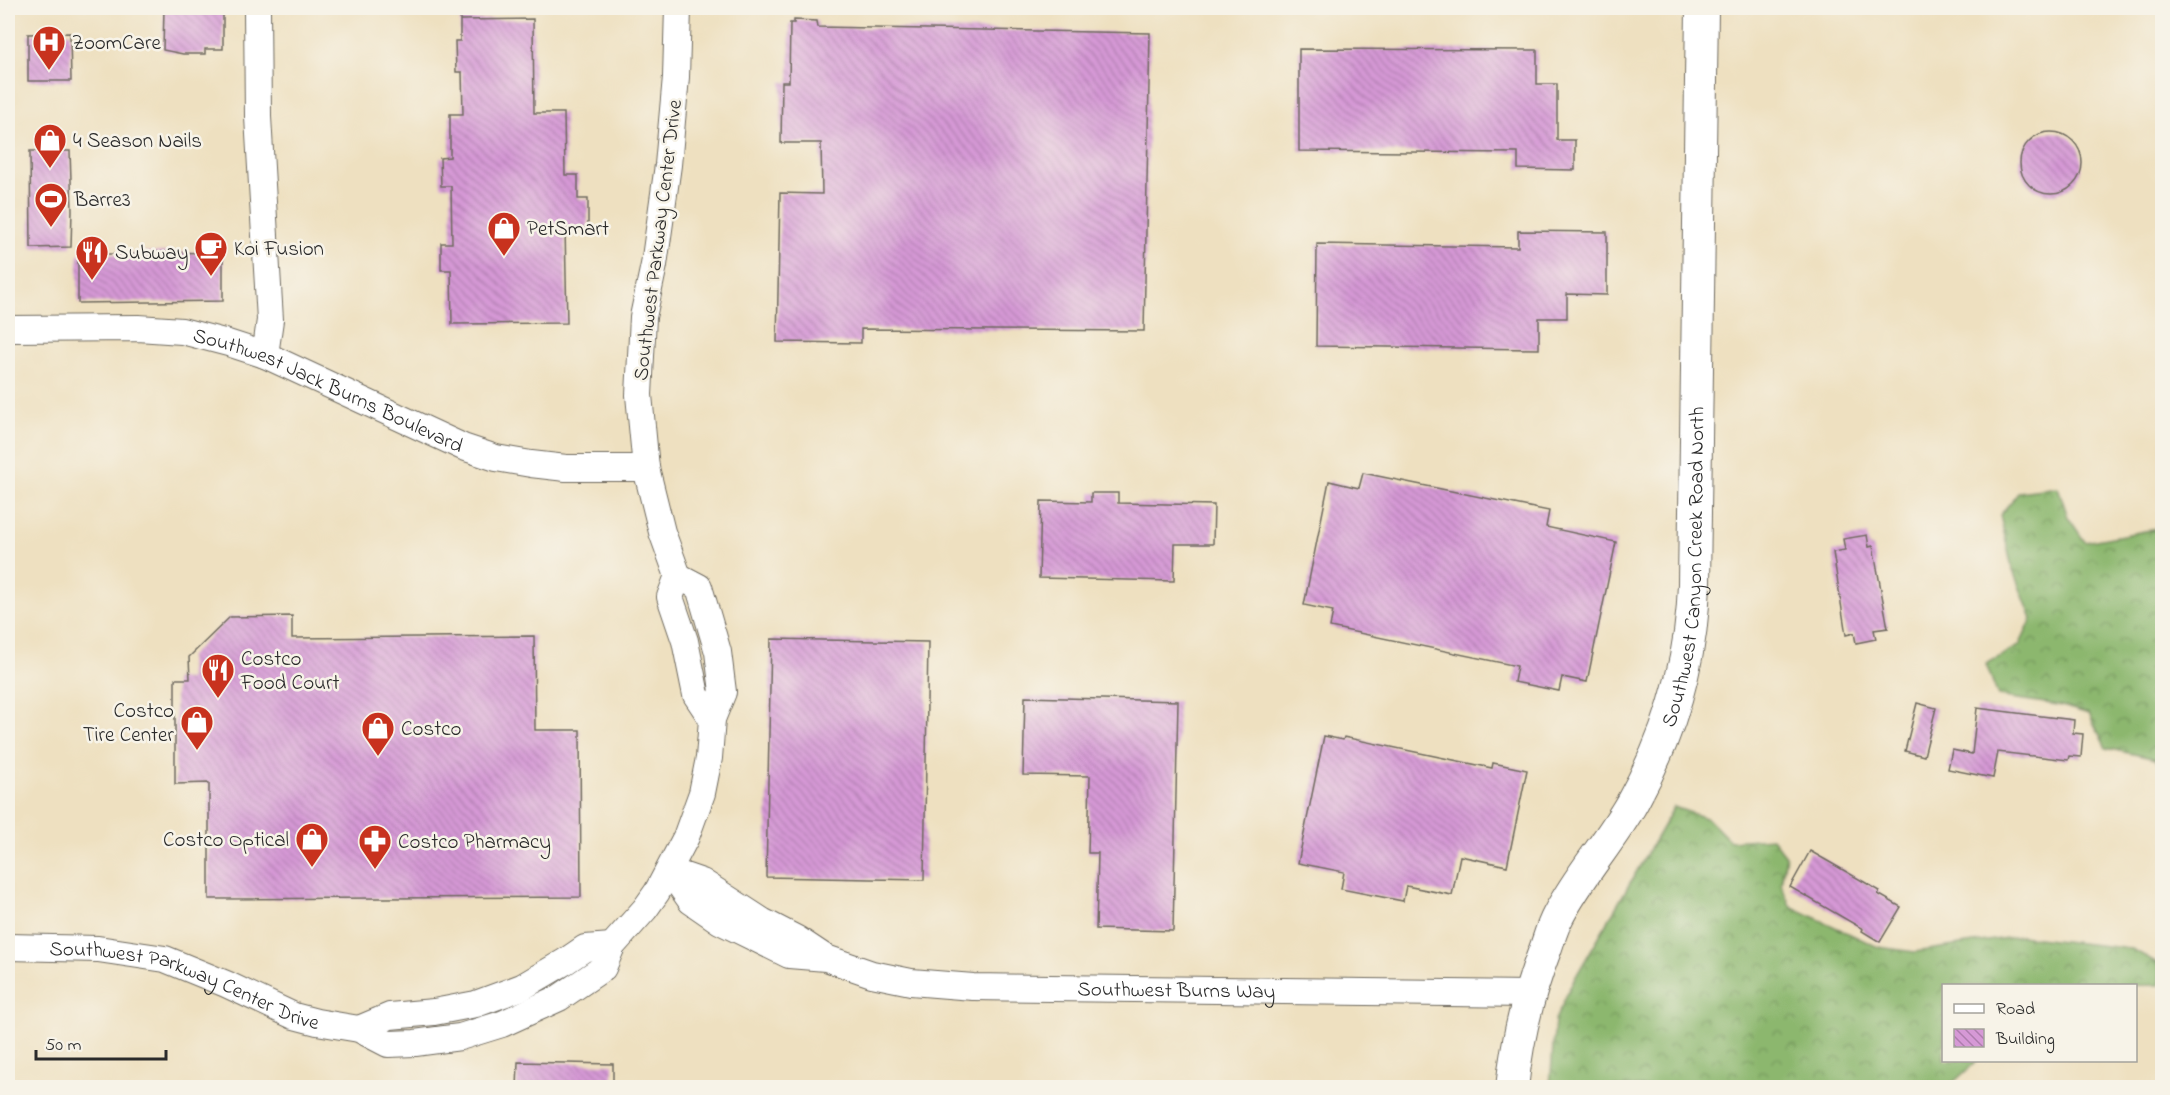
<svg xmlns="http://www.w3.org/2000/svg" width="2170" height="1095" font-family="'Indie Flower',sans-serif">
<style>
.forest{fill:url(#forest-crowns);stroke:#5c714c;stroke-width:1.5}
.building{fill:url(#building-back-hatch)}
.lines{fill:none;stroke-linecap:round;stroke-linejoin:round}
.minor-casing{stroke:#6f6a5f;stroke-width:28}
.major-casing{stroke:#6f6a5f;stroke-width:34}
.minor{stroke:#fff;stroke-width:26}
.major{stroke:#fff;stroke-width:32}
.labels{text-anchor:middle;stroke-width:5;stroke-linejoin:round;paint-order:stroke}
.poi-label{font-size:21px;fill:#2b2b2b;stroke:#f7f3e8;text-anchor:start}
.street-label{font-size:21px;fill:#2b2b2b;stroke:#f7f3e8}
</style>
<defs>
<pattern id="forest-crowns" width="20" height="18" patternUnits="userSpaceOnUse" patternTransform="scale(1.5)"><rect width="20" height="18" fill="#8cb76e"/><path d="M2 6a3 3 0 1 1 6 0M12 15a3 3 0 1 1 6 0" fill="none" stroke="#73955b"/></pattern>
<pattern id="building-back-hatch" width="6" height="6" patternUnits="userSpaceOnUse" patternTransform="scale(1.5)"><rect width="6" height="6" fill="#d699d6"/><path d="M-1 5l2 2M0 0l6 6M5-1l2 2" fill="none" stroke="#ae7dae"/></pattern>
</defs>
<rect width="100%" height="100%" fill="#f7f3e8"/>
<filter id="ink" filterUnits="userSpaceOnUse"><feTurbulence type="fractalNoise" baseFrequency=".0167" numOctaves="2"/><feDisplacementMap in="SourceGraphic" scale="12" xChannelSelector="R" yChannelSelector="G"/><feConvolveMatrix kernelMatrix="1 2 1 2 8 2 1 2 1" color-interpolation-filters="sRGB"/></filter>
<filter id="wash" filterUnits="userSpaceOnUse"><feTurbulence type="fractalNoise" baseFrequency=".008" numOctaves="4" result="noise"/><feDisplacementMap in="SourceGraphic" scale="24" xChannelSelector="R" yChannelSelector="G"/><feGaussianBlur stdDeviation="1.35" result="paint"/><feColorMatrix in="noise" values="0 0 0 0 0 0 0 0 0 0 0 0 0 0 0 0 0 1.4 0 .05"/><feComposite in="paint" operator="in"/></filter>
<g filter="url(#wash)">
<rect width="100%" height="100%" fill="#eee0c0"/>
<g class="forest">
<path d="M2058,487L2068,517L2085,542L2162,528V772L2156,759L2106,748L2089,714L2058,705L1998,696L1986,664L2019,646L2032,619L2012,568L2000,515L2019,492Z"/>
<path d="M1674,807L1708,819L1730,841L1772,838L1786,856L1781,883L1790,906L1878,947L1915,952L2020,936L2132,949L2159,964L2160,985L1944,986V1060L1977,1061L1948,1087H1550L1555,1020L1572,983Z"/>
</g>
<g id="blocks">
<g class="building">
<path d="M164,8H223V49H205V54H183L163,50Z"/>
<path d="M533,19L534,113H564L565,175H578V199H588V228H565L567,323L452,324L451,270H441V243H452L451,186H441L440,158L450,157V114H463L462,72H456L455,41H460V20Z"/>
<path d="M794,20L817,21L818,27L1150,33L1144,331L861,329V343L777,342L780,193L822,194L821,143H781L782,82H789L790,23H794Z"/>
<path d="M70,33L71,81H28V34Z"/>
<path d="M1299,49L1537,50V84H1557V140H1575V170L1518,169V153L1299,151Z"/>
<circle cx="2051" cy="163" r="31"/>
<path d="M30,151H70L72,210L71,247L31,248Z"/>
<path d="M1518,231L1607,232V295L1567,294V318H1539V349L1316,346L1317,244L1518,247Z"/>
<path d="M136,252L223,253V301L78,303V254H136Z"/>
<path d="M1363,473L1549,511L1546,527L1616,542L1587,682L1562,677L1559,691L1514,682L1517,666L1330,627L1333,611L1304,605L1329,481L1359,488Z"/>
<path d="M1091,493H1118V503L1214,505L1213,544H1175L1174,581L1039,578L1041,501L1091,502Z"/>
<path d="M1867,535L1869,547L1873,546L1888,628L1874,630L1876,639L1856,643L1854,633L1846,635L1833,552L1845,550L1843,539Z"/>
<path d="M292,616V638L534,636L535,730H580L581,897L209,899V783L175,784V679H190L189,657L230,617Z"/>
<path d="M771,639L928,642L924,880L766,877Z"/>
<path d="M1025,697L1178,701L1173,931L1096,929L1098,853H1088L1090,776L1023,775Z"/>
<path d="M1917,703L1936,708L1924,756L1905,751Z"/>
<path d="M1977,708L2074,720L2073,733L2083,734L2081,757L2069,756L2068,760L1998,752L1993,778L1948,769L1952,750L1972,754Z"/>
<path d="M1324,736L1343,740L1344,737L1492,768L1493,763L1527,770L1507,866L1460,856L1452,895L1406,886L1403,901L1341,889L1344,872L1298,863Z"/>
<path d="M1810,851L1880,891L1878,894L1901,907L1880,942L1862,931L1863,929L1790,887Z"/>
<path d="M518,1062L613,1064V1088H517Z"/>
</g>
</g>
</g>
<g filter="url(#ink)">
<use href="#blocks" fill-opacity="0" stroke="#6f6a5f" stroke-width="1.5"/>
<g class="lines">
<defs>
<g id="minor">
<path d="M257,8L258,117L270,320L265,355"/>
<path d="M678,8L676,77L668,165L654,265L643,317L639,395L646,468L662,532L678,576L670,597L685,641L696,695L712,719"/>
<path id="s1" d="M8,329L138,328L182,331L228,343L265,355L463,447L496,458L531,464L566,468H646"/>
<path id="s2" d="M670,871L691,901L720,921L789,955L826,958L872,974L911,982L973,987L1530,994"/>
<path d="M670,871L702,882L762,921L797,939L824,957"/>
<path id="s3" d="M8,947L98,949L165,959L226,984L294,1016L317,1022L359,1029L388,1044L415,1043L460,1037L502,1024L559,998L603,968L612,946L645,909L657,892L686,837L702,793L709,758L712,719L723,692L718,652L699,587L678,576"/>
<path d="M359,1029L390,1016L434,1012L476,1004L522,987L566,961L585,948L612,946"/>
</g>
<g id="major">
<path id="s4" d="M1512,1088C1517,1040 1528,994 1545,950C1549,939 1552,927 1558,916C1579,875 1611,841 1633,801C1670,734 1692,660 1694,584L1702,8"/>
</g>
</defs>
<use href="#minor" class="minor-casing"/>
<use href="#major" class="major-casing"/>
<use href="#minor" class="minor"/>
<use href="#major" class="major"/>
</g>
</g>
<defs>
<symbol id="hospital-pin" viewBox="-11 -11 22 30"><path d="M0 17L-7.5 6A9.5 9.5 0 1 1 7.5 6Z" fill="#c8321e" stroke="#f7f3e8"/><path d="M-5-5h3v3.5h4V-5h3V5h-3V1.5h-4V5h-3Z" fill="#fff"/></symbol>
<symbol id="shop-pin" viewBox="-11 -11 22 30"><path d="M0 17L-7.5 6A9.5 9.5 0 1 1 7.5 6Z" fill="#c8321e" stroke="#f7f3e8"/><path d="M-5-2.5h2.3a2.7 3.5 0 0 1 5.4 0H5L5.5 6h-11ZM-1.5-2.5h3a1.5 2.3 0 0 0-3 0Z" fill="#fff"/></symbol>
<symbol id="stadium-pin" viewBox="-11 -11 22 30"><path d="M0 17L-7.5 6A9.5 9.5 0 1 1 7.5 6Z" fill="#c8321e" stroke="#f7f3e8"/><path d="M0-5a6.5 5 0 1 0 0 10a6.5 5 0 1 0 0-10ZM-3.5-1.8h7v3.6h-7Z" fill="#fff"/></symbol>
<symbol id="cafe-pin" viewBox="-11 -11 22 30"><path d="M0 17L-7.5 6A9.5 9.5 0 1 1 7.5 6Z" fill="#c8321e" stroke="#f7f3e8"/><path d="M-5.5-4.5H6V0H3Q3 3.5 0 3.5H-2.5Q-5.5 3.5-5.5 0ZM3-3.2v2h1.7v-2ZM-6 4.5H4V6H-6Z" fill="#fff"/></symbol>
<symbol id="restaurant-pin" viewBox="-11 -11 22 30"><path d="M0 17L-7.5 6A9.5 9.5 0 1 1 7.5 6Z" fill="#c8321e" stroke="#f7f3e8"/><path d="M-5-6h1v4h1v-4h1v4h1v-4h1v5L-1.5 .5V6h-2V.5L-5-1ZM5-6V6H3V1.5H1.5Q1.5-4 5-6Z" fill="#fff"/></symbol>
<symbol id="pharmacy-pin" viewBox="-11 -11 22 30"><path d="M0 17L-7.5 6A9.5 9.5 0 1 1 7.5 6Z" fill="#c8321e" stroke="#f7f3e8"/><path d="M-2-6h4v4h4v4h-4v4h-4v-4h-4v-4h4Z" fill="#fff"/></symbol>
</defs>
<g fill-rule="evenodd">
<use href="#hospital-pin" x="30" y="23" width="38" height="52"/>
<use href="#shop-pin" x="31" y="121" width="38" height="52"/>
<use href="#stadium-pin" x="32" y="180" width="38" height="52"/>
<use href="#shop-pin" x="485" y="209" width="38" height="52"/>
<use href="#cafe-pin" x="192" y="229" width="38" height="52"/>
<use href="#restaurant-pin" x="73" y="233" width="38" height="52"/>
<use href="#restaurant-pin" x="199" y="651" width="38" height="52"/>
<use href="#shop-pin" x="178" y="703" width="38" height="52"/>
<use href="#shop-pin" x="359" y="709" width="38" height="52"/>
<use href="#shop-pin" x="293" y="820" width="38" height="52"/>
<use href="#pharmacy-pin" x="356" y="822" width="38" height="52"/>
</g>
<g class="labels">
<g class="poi-label">
<text x="72" y="49">ZoomCare</text>
<text x="73" y="147">4 Season Nails</text>
<text x="74" y="206">Barre3</text>
<text x="527" y="235">PetSmart</text>
<text x="234" y="255">Koi Fusion</text>
<text x="115" y="259">Subway</text>
<text x="241" y="665">Costco<tspan x="241" dy="24">Food Court</tspan></text>
<text x="174" y="717" text-anchor="end">Costco<tspan x="174" dy="24">Tire Center</tspan></text>
<text x="401" y="735">Costco</text>
<text x="289" y="846" text-anchor="end">Costco Optical</text>
<text x="398" y="848">Costco Pharmacy</text>
</g>
<g class="street-label">
<text transform="translate(657 240) rotate(-83)" y="7">Southwest Parkway Center Drive</text>
<text dy="7" stroke="none"><textPath href="#s1" startOffset="332">Southwest Jack Burns Boulevard</textPath></text>
<text dy="7" stroke="none"><textPath href="#s4" startOffset="560">Southwest Canyon Creek Road North</textPath></text>
<text dy="7" stroke="none"><textPath href="#s3" startOffset="183">Southwest Parkway Center Drive</textPath></text>
<text dy="7" stroke="none"><textPath href="#s2" startOffset="540">Southwest Burns Way</textPath></text>
</g>
</g>
<rect width="2170" height="1095" fill="none" stroke="#f7f3e8" stroke-width="30"/>
<rect x="1942" y="984" width="195" height="78" fill="#f7f3e8" stroke="#a5a39c" stroke-width="1.5"/>
<rect x="1954" y="1004" width="30" height="9" fill="#ffffff" stroke="#a5a39c" stroke-width="1.5"/>
<text x="1996" y="1014" font-size="18" fill="#2b2b2b">Road</text>
<rect x="1954" y="1029" width="30" height="18" fill="url(#building-back-hatch)" stroke="#a5a39c" stroke-width="1.5"/>
<text x="1996" y="1044" font-size="18" fill="#2b2b2b">Building</text>
<path d="M36 1050v9h130v-9" fill="none" stroke="#2b2b2b" stroke-width="3"/>
<text x="45" y="1050" font-size="18" fill="#2b2b2b" stroke="#f7f3e8" stroke-width="4.5" paint-order="stroke">50 m</text>
</svg>
